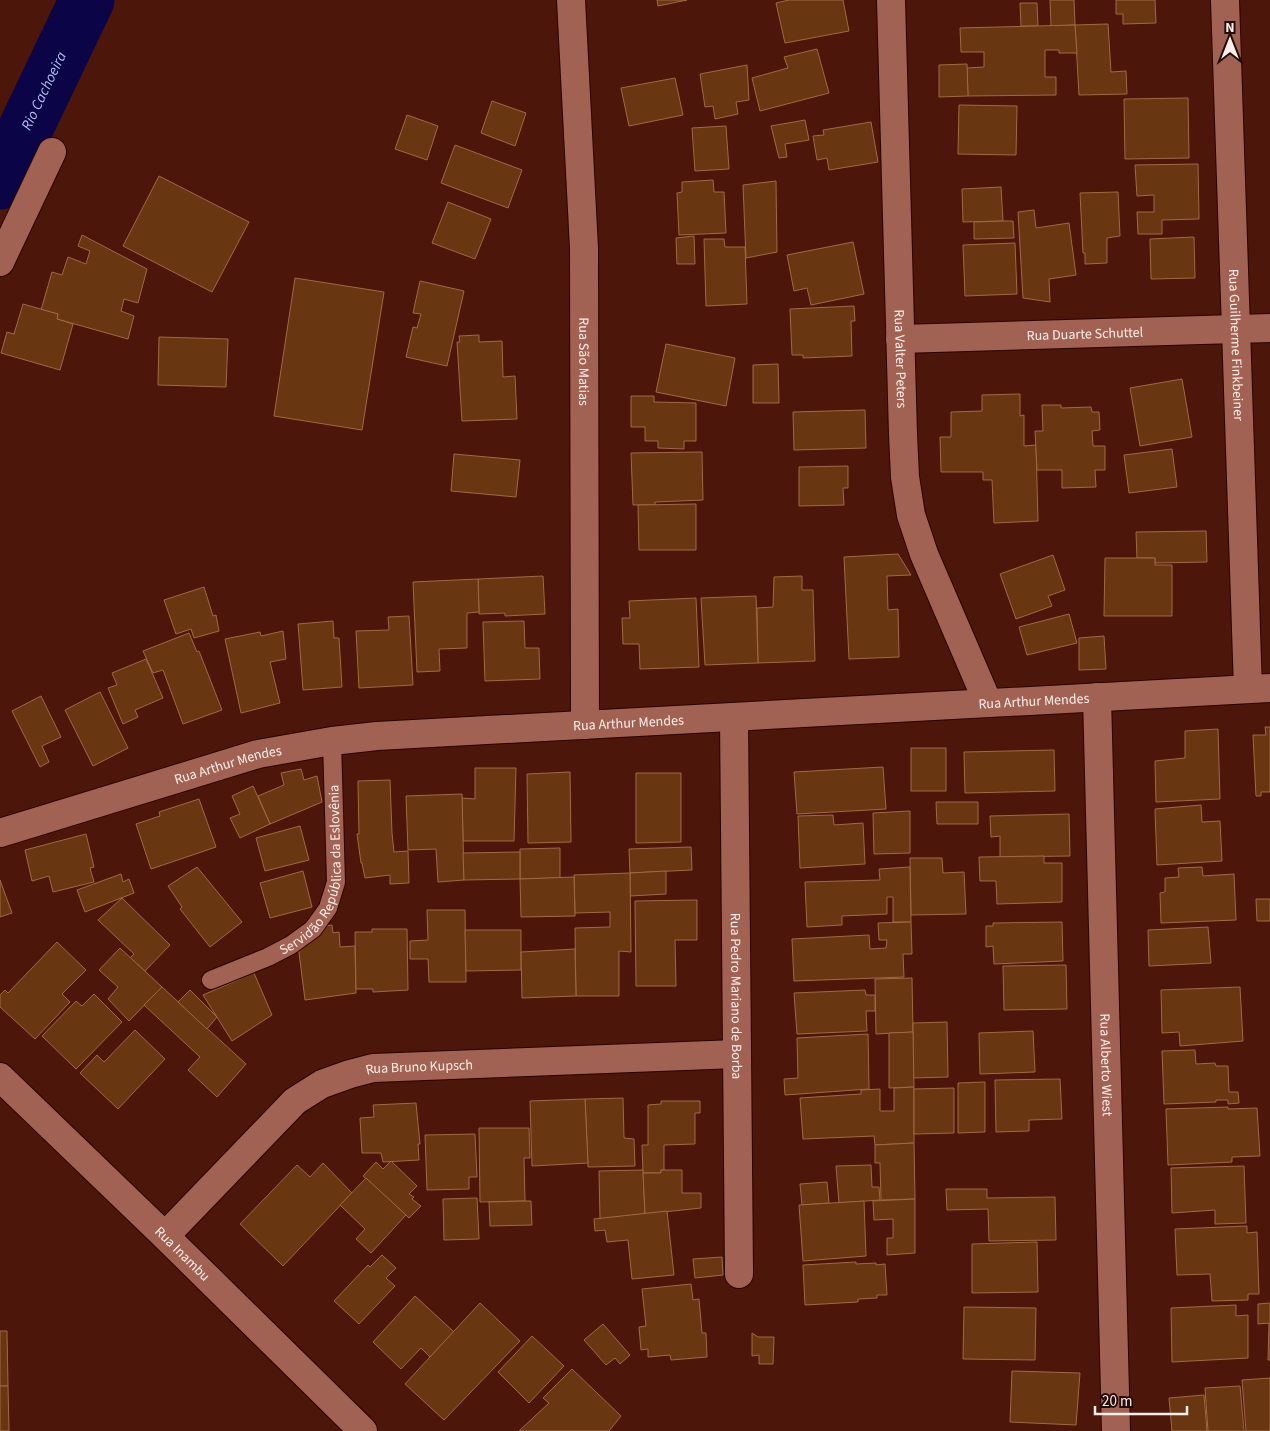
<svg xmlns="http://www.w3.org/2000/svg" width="1270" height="1431" font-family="'Source Sans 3',sans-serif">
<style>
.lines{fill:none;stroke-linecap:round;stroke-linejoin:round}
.river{stroke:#0b0447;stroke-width:55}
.building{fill:#683610;stroke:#a06946}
.lane-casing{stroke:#2b0300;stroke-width:20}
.street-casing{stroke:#2b0300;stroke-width:30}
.secondary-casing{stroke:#2b0300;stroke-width:30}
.lane{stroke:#a26253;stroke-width:18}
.street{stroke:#a26253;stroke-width:28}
.secondary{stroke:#a26253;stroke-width:28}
.labels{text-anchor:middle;stroke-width:4;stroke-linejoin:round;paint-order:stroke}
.street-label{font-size:14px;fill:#feeeeb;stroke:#230b06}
.water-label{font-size:15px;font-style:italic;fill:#b2bfef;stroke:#230b06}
</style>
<rect width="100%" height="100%" fill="#4d160a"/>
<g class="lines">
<path class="river" id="s1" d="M0,182L87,0"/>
</g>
<g class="building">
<path d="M657,0H687L658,6Z"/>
<path d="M789,0H843L849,31L785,43L776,3Z"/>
<path d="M1050,0H1074L1075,25L1051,26Z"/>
<path d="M1116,0H1155L1156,23L1123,24V14H1116Z"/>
<path d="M1020,3H1037L1038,26H1021Z"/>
<path d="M1108,24L1111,72L1126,71L1127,94L1079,95L1075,25Z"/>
<path d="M1075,25L1077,53H1059V50H1045V77H1056V95L968,96L967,68L984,67V52H961L960,28Z"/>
<path d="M817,49L829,93L760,111L752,78L788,68L784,57Z"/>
<path d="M967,64L968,96L939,97V65Z"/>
<path d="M747,65L749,100L736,102L738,114L715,119L713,106L705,107L700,74Z"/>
<path d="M675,78L683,115L629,126L621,88Z"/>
<path d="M1188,98L1189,158L1125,159L1124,99Z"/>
<path d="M492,101L526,113L515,146L481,133Z"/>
<path d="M959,105L1017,106L1016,155L958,154Z"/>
<path d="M407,115L438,126L427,160L395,149Z"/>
<path d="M805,120L809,140L785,144L787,157L779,158L771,126Z"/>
<path d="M871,122L878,162L829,170L827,158L817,160L813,136L824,135L823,130Z"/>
<path d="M726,126L729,169L695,171L692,128Z"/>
<path d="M455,145L522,170L508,208L441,183Z"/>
<path d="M1198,164L1199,219L1162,220V234H1138L1137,212H1154V195L1137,196L1135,165Z"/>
<path d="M159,176L249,222L212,292L123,246Z"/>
<path d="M713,180L714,192H724L726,233L679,235L677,193L682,192V182Z"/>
<path d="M776,181L777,252L746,258L743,185Z"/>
<path d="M1001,187L1003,221L963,222L962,189Z"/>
<path d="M1118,192L1120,236L1107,238V263L1085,264V253H1083L1080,193Z"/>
<path d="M448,202L491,219L475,259L432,243Z"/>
<path d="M1034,210L1036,228L1069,223L1076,275L1049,279L1050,302L1023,298L1018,212Z"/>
<path d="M1003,221H1013L1014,238L974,239V222Z"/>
<path d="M82,235L147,269L138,303L124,299L121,311L134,316L128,339L57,319L58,314L41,310L52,272L62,275L68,257L86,264L90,251L78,246Z"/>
<path d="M694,236L695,264H677L676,238Z"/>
<path d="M1194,237L1195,278L1151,279L1150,239Z"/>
<path d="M704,239H724L725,247H745L747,304L706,306Z"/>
<path d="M853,242L864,294L811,305L807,288L794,291L787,255Z"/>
<path d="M1015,243L1017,294L965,296L963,245Z"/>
<path d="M295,278L384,292L362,430L274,416Z"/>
<path d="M420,281L464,291L447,366L406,357L413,327L417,328L421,314L413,313Z"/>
<path d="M23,304L58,314L57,319L73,324L60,370L1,353L7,332L14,334Z"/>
<path d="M854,306L855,321H851L852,356L803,358V355H792L790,309Z"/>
<path d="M479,335V342L502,341L503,377L515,376L517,419L462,421L457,342H460L459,336Z"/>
<path d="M159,337L228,339L226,387L158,385Z"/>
<path d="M666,344L735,358L726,406L656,392Z"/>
<path d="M778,364L779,403H753V365Z"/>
<path d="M1182,379L1192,437L1140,446L1130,388Z"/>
<path d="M1020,394V416L1024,415V446L1036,445L1038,521L994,523L992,480H983V472H941L940,437H951V412L982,411V395Z"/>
<path d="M631,396H654V402L696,403V441H684V449L658,448V441H645V427H631Z"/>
<path d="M1042,405H1061V408L1091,407L1092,412H1099L1100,430L1092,431L1093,446H1105V470H1095L1096,487L1062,488V470H1037L1035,431H1043Z"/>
<path d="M865,410L866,448L794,450L793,412Z"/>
<path d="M1172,449L1177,487L1129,493L1124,455Z"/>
<path d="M702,452L703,500L655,502V505H633L631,453Z"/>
<path d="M454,454L520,460L516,497L451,491Z"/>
<path d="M848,466V488H843L844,505L799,506V467Z"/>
<path d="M696,504V550H639L638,505Z"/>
<path d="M1206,531L1207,562L1155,563V558H1137L1136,532Z"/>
<path d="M898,554L911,575L887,576L888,610L898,609L899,657L849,659L844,557Z"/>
<path d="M1053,555L1065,590L1048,596L1052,606L1016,619L1000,574Z"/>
<path d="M1105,558H1155V565H1172V616H1104Z"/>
<path d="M543,576L545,614L505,616V613L479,614L478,579Z"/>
<path d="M802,576V590H813L815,661L758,663L757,608L773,607L774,577Z"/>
<path d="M478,579L479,612L467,613V648L439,649L440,671L417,672L413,582Z"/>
<path d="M204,587L213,616L216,615L219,631L194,638L191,629L176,634L164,600Z"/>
<path d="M756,596L758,663L705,665L701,598Z"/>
<path d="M696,598L699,667L640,669L639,644H623L622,618H630L629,601Z"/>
<path d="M1069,614L1077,643L1027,655L1019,627Z"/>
<path d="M409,616L413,685L359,688L356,631L389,630L388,617Z"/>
<path d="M333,621L334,638H339L342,687L303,690L298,624Z"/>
<path d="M524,621L525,648H539L540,679L485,681L483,622Z"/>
<path d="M283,631L286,659L270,662L280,703L241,713L225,639L260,632L261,636Z"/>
<path d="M189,633L197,652L199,651L222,710L183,724L163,670L153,673L143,651Z"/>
<path d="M1104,636L1106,669L1079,670V638Z"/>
<path d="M146,659L163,698L135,710L138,717L123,724L108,688L117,685L112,673Z"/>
<path d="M100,692L128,748L93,766L65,710Z"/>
<path d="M41,696L61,737L42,746L49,762L40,767L12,711Z"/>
<path d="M1265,727H1270V792H1261V796H1256L1253,735H1266Z"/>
<path d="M1218,729L1220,799L1156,802L1155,761L1185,758V731Z"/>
<rect x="911" y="748" width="35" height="43"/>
<path d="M1054,750L1055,791L965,793L964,752Z"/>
<path d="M883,767L886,809L797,814L794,772Z"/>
<path d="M475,768H516L514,841H463L462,798L475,799Z"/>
<path d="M301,769L304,780L317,776L322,802L270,824L258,796L284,785L281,773Z"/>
<path d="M570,772L571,842L528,843L527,774Z"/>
<path d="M636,773H681V842L636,843Z"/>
<path d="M390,780L392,833L394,852L408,851L409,883L390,884V875L365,878L362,863H361L357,834H359L358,781Z"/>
<path d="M253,786L270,824L240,838L230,818L240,814L232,796Z"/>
<path d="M462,794L464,880L438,882L436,849L408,850L406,796Z"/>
<path d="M199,799L216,847L151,869L136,824L160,816L159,812Z"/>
<path d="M936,802H978V824H937Z"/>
<path d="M1201,805L1202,822L1220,821L1222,861L1157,865L1155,809Z"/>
<path d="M910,811V853L874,854L873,813Z"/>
<path d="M1069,814L1070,856L1000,857V836L991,837L990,816Z"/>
<path d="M833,815L834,825L863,823L865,864L800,868L798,816Z"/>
<path d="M300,826L309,860L265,871L256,838Z"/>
<path d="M86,834L94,867L90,868L94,882L53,892L49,876L32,881L25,850Z"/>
<path d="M691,847L692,870L630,873L629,849Z"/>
<path d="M560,848V878L520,879V849Z"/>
<path d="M520,852V879L464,880L463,853Z"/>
<path d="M1044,856V863H1062V902L997,904L996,881H980L979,857Z"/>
<path d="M910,858H942L943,873L964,872L966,914L911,915Z"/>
<path d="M197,867L242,922L210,947L180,909L182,907L168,886Z"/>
<path d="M910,867L911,922H893V897H887V914L842,916V925L807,927L805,882L880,880L879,869Z"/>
<path d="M1202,867L1203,876L1234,874L1236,920L1161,923L1160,893L1165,892V878L1179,877L1178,868Z"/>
<path d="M303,871L312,907L270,918L260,883Z"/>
<path d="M666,871V894L630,896V873Z"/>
<path d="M630,873L631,952L619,951V996H576L575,928L610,927V912L575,913L574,875Z"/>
<path d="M121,874L123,882L129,879L134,893L85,912L77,890Z"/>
<path d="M574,877L575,916L521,917L520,879Z"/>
<path d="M0,880L12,913L0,917Z"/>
<path d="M122,898L170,945L145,971L130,958L134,954L98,920Z"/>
<path d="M1256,899H1270V921H1257Z"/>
<path d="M697,900V940H675L676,986H636L635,901Z"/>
<path d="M427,910H465L466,982H429L428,959H410V941L428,940Z"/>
<path d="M911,922L912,954H903L904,977L794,981L792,939L869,935L870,949L886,948L887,940H879L878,923Z"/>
<path d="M1062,922L1063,961L994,964L993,946L986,947V926H993V923Z"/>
<path d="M332,925L333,933L339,932L340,947L355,946L356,993L305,1000L298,945L325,926Z"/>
<path d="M1208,927L1211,963L1149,966L1148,930Z"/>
<path d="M372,929H407L408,990L373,992V989H356L355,932H372Z"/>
<path d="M465,930H521V970L466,971Z"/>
<path d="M57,942L86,970L62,994L70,1002L35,1039L0,1007V995L5,990L8,993Z"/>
<path d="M120,948L162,987L129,1021L108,999L118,987L99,970Z"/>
<path d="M575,949L576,996L522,998L521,952Z"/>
<path d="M1066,965L1067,1009L1004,1010L1003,966Z"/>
<path d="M254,973L272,1015L232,1041L203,995Z"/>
<path d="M912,978L913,1032L876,1034L875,979Z"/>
<path d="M162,987L246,1064L217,1097L188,1070L200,1057L144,1005Z"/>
<path d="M1240,987L1243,1041L1180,1046L1179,1032L1162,1033L1161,990Z"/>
<path d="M190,990L217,1017L207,1029L178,1002Z"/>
<path d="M865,990L866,995H875V1011H866L867,1031L797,1034L794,993Z"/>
<path d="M94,994L122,1022L76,1069L42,1036L76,1001L82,1006Z"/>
<path d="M947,1022L948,1077L913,1078V1023Z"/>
<path d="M135,1030L165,1059L118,1109L80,1073L97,1055L104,1062Z"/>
<path d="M1033,1031L1035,1072L980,1074L979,1033Z"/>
<path d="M913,1032L914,1087L889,1088V1033Z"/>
<path d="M868,1034L869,1089L785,1095L784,1079L798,1078L797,1038Z"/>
<path d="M1195,1050L1196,1064L1215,1063L1216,1066H1228L1229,1092H1238L1239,1103L1228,1104V1100H1216V1102L1164,1104L1162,1051Z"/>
<path d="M1060,1079L1062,1119L1029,1120V1131L996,1132L995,1080Z"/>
<path d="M985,1082V1132L958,1133V1083Z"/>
<path d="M914,1087V1143L875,1145L874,1136L803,1139L800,1098L861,1094V1090L880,1089V1111H894V1088Z"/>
<path d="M954,1088V1133L914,1134V1089Z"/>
<path d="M623,1098L624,1138L634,1139L635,1166L588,1167L585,1099Z"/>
<path d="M585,1099L588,1163L532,1166L530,1101Z"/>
<path d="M661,1101H700V1113H695V1144L664,1145V1170H661V1173H643L642,1145H648V1105L661,1104Z"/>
<path d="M416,1103L420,1144H418L419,1160L383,1162L381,1153H362L360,1118L374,1117L373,1105Z"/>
<path d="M1228,1107V1109L1257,1108L1260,1156L1232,1157V1162L1168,1165L1166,1109Z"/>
<path d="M479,1128H529L530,1158H524L525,1201L480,1202Z"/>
<path d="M475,1134L477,1177H469V1189L427,1190L425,1135Z"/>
<path d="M914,1143L915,1199L881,1200L880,1163H875V1145Z"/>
<path d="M391,1161L417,1186L409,1194L414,1197L412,1199L421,1206L409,1218L363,1176L376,1162L383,1169Z"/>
<path d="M323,1163L352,1193L283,1266L240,1224L297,1165L310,1177Z"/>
<path d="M871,1165L872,1187H879L880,1200L839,1203L836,1166Z"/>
<path d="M1244,1166L1246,1223L1215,1224V1210L1172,1213L1171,1168Z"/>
<path d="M643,1170L645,1214L600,1219L599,1171Z"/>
<path d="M661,1170H682V1193H701V1208L645,1214L643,1173H661Z"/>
<path d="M366,1178L406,1215L371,1253L356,1239L365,1229L340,1205Z"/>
<path d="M827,1182L829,1203L802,1205L800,1184Z"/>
<path d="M946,1189H987V1198L1055,1197L1056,1240L989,1241L988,1209L947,1210Z"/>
<path d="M477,1198L479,1239L444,1240L443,1199Z"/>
<path d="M915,1199V1253L887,1255V1238H893V1219L874,1220L873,1201Z"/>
<path d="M525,1201H531L532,1225L490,1226L489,1202Z"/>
<path d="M864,1201L866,1256L803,1261L799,1205Z"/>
<path d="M667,1211L674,1275L632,1279L628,1240L607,1242L605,1230L595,1231L594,1219Z"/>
<path d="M1247,1226V1233L1257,1232L1259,1294H1248V1300L1212,1301L1210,1274L1177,1275L1175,1229Z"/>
<path d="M1037,1242L1038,1292L972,1293V1244Z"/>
<path d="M382,1255L396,1268L386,1278L395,1286L359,1324L334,1301L368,1265L370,1267Z"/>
<path d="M722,1257L723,1275L695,1278L693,1259Z"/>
<path d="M856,1262V1264L876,1263V1265L885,1264L887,1295H877V1298L858,1299V1302L805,1305L803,1265Z"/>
<path d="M691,1284L693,1300L699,1299L702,1333H706L707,1357L671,1360L670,1355L648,1357V1349L641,1350L639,1327L646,1326L642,1289Z"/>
<path d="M415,1296L454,1332L430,1357L421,1348L401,1369L373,1342Z"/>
<path d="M480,1303L520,1341L444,1420L405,1384Z"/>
<path d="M1270,1303V1360H1268L1269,1323L1258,1324V1304Z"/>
<path d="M1236,1305V1316L1248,1315V1358L1172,1362L1171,1308Z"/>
<path d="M964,1307L1036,1308L1035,1360L963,1359Z"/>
<path d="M603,1324L630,1355L620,1364L615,1358L606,1365L584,1340Z"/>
<path d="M0,1331H7L8,1386H0Z"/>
<path d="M752,1333L758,1337H774L773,1364H759V1355L752,1356Z"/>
<path d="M532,1336L564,1366L529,1403L498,1372Z"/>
<path d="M572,1369L621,1416L609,1431H519L549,1403L543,1398Z"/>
<path d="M1012,1371L1080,1373L1076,1425L1010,1422Z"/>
<path d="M1270,1378V1431H1246L1242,1380Z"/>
<path d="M0,1386H8L9,1431H0Z"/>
<path d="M1240,1386L1244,1431H1208L1205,1388Z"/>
<path d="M1204,1395L1207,1431H1172L1169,1398Z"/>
</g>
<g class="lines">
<defs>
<g id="lane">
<path id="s2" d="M211,980L268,957L291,945L313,929L328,908L336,882L332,741"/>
</g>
<g id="street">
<path id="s3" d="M571,0L584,248L585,725"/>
<path id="s4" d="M891,0L903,434L905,477L911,515L924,554L988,703"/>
<path id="s5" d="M1225,0L1248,689"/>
<path d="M0,262L52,152"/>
<path id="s6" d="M900,339L1270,328"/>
<path id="s7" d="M1097,697L1116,1431"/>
<path id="s8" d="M734,717L739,1274"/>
<path id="s9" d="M0,833L258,754L332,741L377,736L1270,688"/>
<path id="s10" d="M165,1236L295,1101L322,1084L350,1074L373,1068L737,1054"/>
</g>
<g id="secondary">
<path id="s11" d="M0,1077L165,1236L363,1431"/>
</g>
</defs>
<use href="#lane" class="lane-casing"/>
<use href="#street" class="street-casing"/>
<use href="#secondary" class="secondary-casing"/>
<use href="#lane" class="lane"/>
<use href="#street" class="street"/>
<use href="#secondary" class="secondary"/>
</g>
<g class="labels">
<g class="street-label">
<text dy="5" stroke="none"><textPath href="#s6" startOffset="185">Rua Duarte Schuttel</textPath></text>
<text dy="5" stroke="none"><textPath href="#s5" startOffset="345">Rua Guilherme Finkbeiner</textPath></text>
<text dy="5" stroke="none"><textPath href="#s4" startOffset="359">Rua Valter Peters</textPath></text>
<text dy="5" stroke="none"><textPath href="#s3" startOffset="362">Rua São Matias</textPath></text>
<text dy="5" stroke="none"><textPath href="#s9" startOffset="1048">Rua Arthur Mendes</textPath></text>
<text dy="5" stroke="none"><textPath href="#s9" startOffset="642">Rua Arthur Mendes</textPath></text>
<text dy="5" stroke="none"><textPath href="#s9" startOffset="238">Rua Arthur Mendes</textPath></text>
<text dy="5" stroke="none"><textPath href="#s2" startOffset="170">Servidão República da Eslovênia</textPath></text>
<text dy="5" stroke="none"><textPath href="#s8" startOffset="279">Rua Pedro Mariano de Borba</textPath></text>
<text dy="5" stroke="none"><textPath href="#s7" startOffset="368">Rua Alberto Wiest</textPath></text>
<text dy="5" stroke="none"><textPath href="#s10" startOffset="319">Rua Bruno Kupsch</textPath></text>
<text dy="5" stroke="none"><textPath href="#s11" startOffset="254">Rua Inambu</textPath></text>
</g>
<g class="water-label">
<text dy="5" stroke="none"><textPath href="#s1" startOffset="101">Rio Cachoeira</textPath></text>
</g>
</g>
<g transform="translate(1230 40)" stroke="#230b06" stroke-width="4" paint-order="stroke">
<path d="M0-4L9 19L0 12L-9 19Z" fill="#feeeeb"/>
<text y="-8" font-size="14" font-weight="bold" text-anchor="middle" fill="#feeeeb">N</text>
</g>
<path d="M1095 1406v8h92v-8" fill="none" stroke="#feeeeb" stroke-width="2.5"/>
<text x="1102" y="1406" font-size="15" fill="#feeeeb" stroke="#230b06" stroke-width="4" paint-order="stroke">20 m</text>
</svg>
